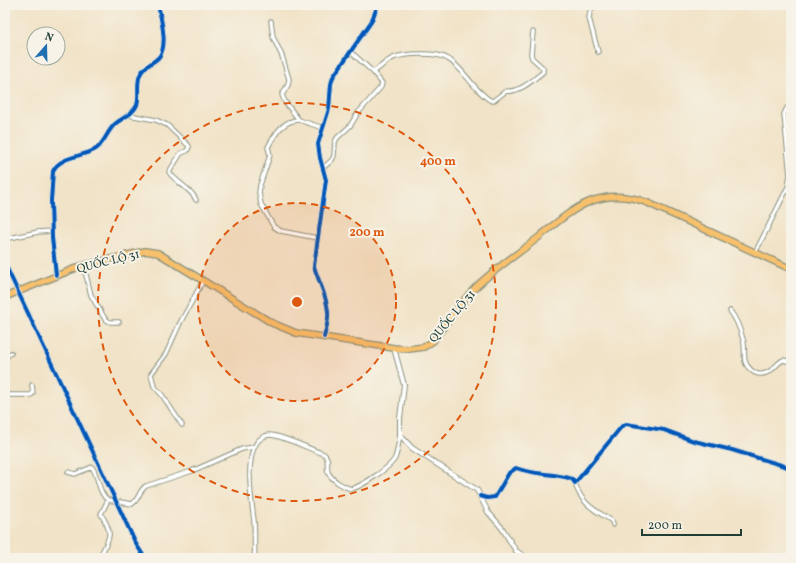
<svg xmlns="http://www.w3.org/2000/svg" width="796" height="563" font-family="Vollkorn,serif">
<style>
.lines{fill:none;stroke-linecap:round;stroke-linejoin:round}
.minor-casing{stroke:#88907e;stroke-width:5.5}
.tertiary-casing{stroke:#88907e;stroke-width:6}
.trunk-casing{stroke:#88907e;stroke-width:8}
.minor{stroke:#fff;stroke-width:3.5}
.tertiary{stroke:#fff;stroke-width:4}
.trunk{stroke:#f7c06c;stroke-width:5.5}
.cycleway-casing{stroke:#f7f3e8;stroke-width:6}
.cycleway{stroke:#0057b8;stroke-width:4}
.ring{fill:none;stroke:#de580e;stroke-width:2;stroke-dasharray:7 5}
.labels{text-anchor:middle;stroke-width:4;stroke-linejoin:round;paint-order:stroke}
.street-label{font-size:12px;fill:#1f3d34;stroke:#f7f3e8}
.centre{fill:#de580e;stroke:#f7f3e8;stroke-width:2}
.ring-label{font-size:12px;text-anchor:middle;font-weight:bold;fill:#de580e;stroke:#f7f3e8;stroke-width:4;stroke-linejoin:round;paint-order:stroke}
</style>
<rect width="100%" height="100%" fill="#f7f3e8"/>
<filter id="ink" filterUnits="userSpaceOnUse"><feTurbulence type="fractalNoise" baseFrequency=".025" numOctaves="2"/><feDisplacementMap in="SourceGraphic" scale="8" xChannelSelector="R" yChannelSelector="G"/><feConvolveMatrix kernelMatrix="1 2 1 2 8 2 1 2 1" color-interpolation-filters="sRGB"/></filter>
<filter id="wash" filterUnits="userSpaceOnUse"><feTurbulence type="fractalNoise" baseFrequency=".012" numOctaves="4" result="noise"/><feDisplacementMap in="SourceGraphic" scale="16" xChannelSelector="R" yChannelSelector="G"/><feGaussianBlur stdDeviation="0.9" result="paint"/><feColorMatrix in="noise" values="0 0 0 0 0 0 0 0 0 0 0 0 0 0 0 0 0 1.4 0 .05"/><feComposite in="paint" operator="in"/></filter>
<g filter="url(#wash)">
<rect width="100%" height="100%" fill="#f1e3c7"/>
</g>
<g filter="url(#ink)">
<g class="lines">
<defs>
<g id="minor">
<path d="M594,5L590,12L589,18L598,52"/>
<path d="M271,21L273,37L282,56L289,79L288,85L282,95L285,102L299,120"/>
<path d="M351,52L373,72C380,68 386,61 393,58C405,53 438,52 448,59C459,65 469,81 478,90C483,94 487,100 493,101L506,91C519,93 533,80 543,72V68L532,58L531,54L533,32"/>
<path d="M129,115L156,120L167,125L189,146V147L187,151L181,153L169,172C175,182 193,190 196,200"/>
<path d="M323,168L332,160L334,156L335,142L337,138L350,126L358,113L381,87L382,83L373,72"/>
<path d="M317,238L281,231L274,227L271,222L261,204L259,193L260,185L270,155L268,147C275,134 283,120 299,120L323,128"/>
<path d="M5,239L38,232L52,231"/>
<path d="M755,253L788,187L790,175L784,114L787,108L791,107"/>
<path d="M5,264L136,544L145,558"/>
<path d="M81,266L86,275L91,295L105,319L110,322H119"/>
<path d="M56,275L52,237L51,201L53,171C60,156 83,157 96,149C104,143 107,132 114,125C121,118 133,115 137,105C140,95 136,84 140,75C143,66 152,64 158,58C169,47 161,19 158,5"/>
<path d="M730,311C736,318 740,329 743,339C747,351 740,361 751,370C755,374 761,375 766,373C773,371 777,363 783,360L791,362"/>
<path d="M324,337C326,329 329,320 328,312C327,295 318,281 314,266L326,180L320,158L318,144L329,109L331,84L333,77L371,22L378,5"/>
<path d="M5,359L8,355L11,353"/>
<path d="M5,395H31L33,393L32,385"/>
<path d="M182,425L162,395L154,386L151,374L166,354L180,323L203,281"/>
<path d="M68,472L75,474L92,467C99,477 98,493 108,500"/>
<path d="M575,483C581,504 595,510 612,521L613,525"/>
<path d="M480,496L487,498L495,497L509,473L516,468C534,475 553,473 572,479L575,483L622,426L626,424L664,430L694,441L732,450L791,468"/>
<path d="M99,558C110,537 114,535 101,514L108,500L132,504C139,500 139,490 146,486L192,471L242,449L254,447"/>
<path d="M255,558C254,546 255,533 254,521C252,502 240,439 269,435C279,434 312,450 324,454C330,459 326,465 328,472C331,480 344,487 351,489C361,487 391,467 395,458C398,451 398,443 400,435"/>
</g>
<path id="tertiary" d="M394,348L404,385L400,418V435L412,448L477,490L488,512L502,528L516,551L527,558"/>
<path id="trunk" d="M5,297L81,266L145,251L158,253L272,323L296,333L394,348L409,349L424,347L433,341C446,324 459,304 475,288C494,269 518,254 539,237C554,225 570,210 589,202C609,194 629,195 648,203L791,269"/>
</defs>
<use href="#minor" class="minor-casing"/>
<use href="#tertiary" class="tertiary-casing"/>
<use href="#trunk" class="trunk-casing"/>
<use href="#minor" class="minor"/>
<use href="#tertiary" class="tertiary"/>
<use href="#trunk" class="trunk"/>
<defs>
<g id="cycleway">
<path d="M5,264L136,544L145,558"/>
<path d="M56,275L52,237L51,201L53,171C60,156 83,157 96,149C104,143 107,132 114,125C121,118 133,115 137,105C140,95 136,84 140,75C143,66 152,64 158,58C169,47 161,19 158,5"/>
<path d="M324,337C326,329 329,320 328,312C327,295 318,281 314,266L326,180L320,158L318,144L329,109L331,84L333,77L371,22L378,5"/>
<path d="M480,496L487,498L495,497L509,473L516,468C534,475 553,473 572,479L575,483L622,426L626,424L664,430L694,441L732,450L791,468"/>
</g>
</defs>
<use href="#cycleway" class="cycleway-casing"/>
<use href="#cycleway" class="cycleway"/>
</g>
</g>
<circle cx="297" cy="302" r="99" fill="#de580e" fill-opacity=".12"/>
<g class="ring">
<circle cx="297" cy="302" r="99"/>
<circle cx="297" cy="302" r="199"/>
</g>
<g class="labels">
<g class="street-label">
<text transform="translate(108 261) rotate(-14)" y="4">QUỐC LỘ 31</text>
<text transform="translate(452 316) rotate(-50)" y="4">QUỐC LỘ 31</text>
</g>
</g>
<circle cx="297" cy="302" r="6" class="centre"/>
<g class="ring-label">
<text x="438" y="165">400 m</text>
<text x="367" y="236">200 m</text>
</g>
<rect width="796" height="563" fill="none" stroke="#f7f3e8" stroke-width="20"/>
<g transform="translate(46 46) rotate(20)"><circle r="19" fill="#f7f3e8" stroke="#a1aaa0"/>
<path d="M0-3L7 15L0 10L-7 15Z" fill="#1f6fb2"/>
<text y="-6" font-size="11" font-weight="bold" text-anchor="middle" fill="#1f3d34">N</text>
</g>
<path d="M642 529v6h99v-6" fill="none" stroke="#1f3d34" stroke-width="2"/>
<text x="648" y="529" font-size="12" fill="#1f3d34" stroke="#f7f3e8" stroke-width="3" paint-order="stroke">200 m</text>
</svg>
